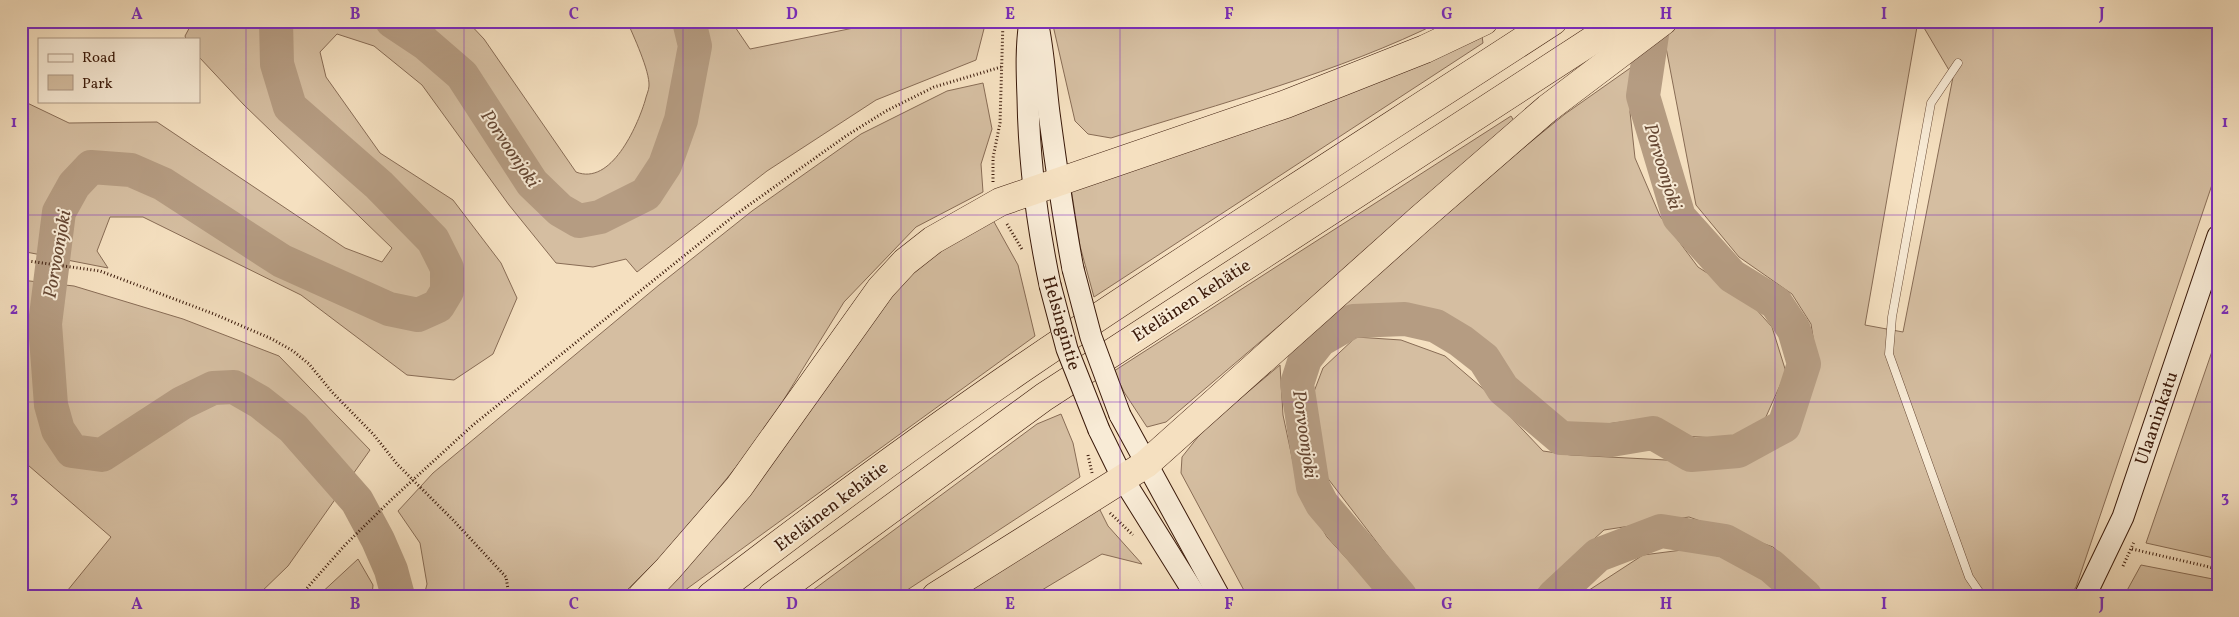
<svg xmlns="http://www.w3.org/2000/svg" width="2239" height="617" font-family="Vollkorn,serif">
<style>
.green{fill:#d5bea1;stroke:#886c55}
.lines{fill:none;stroke-linecap:round;stroke-linejoin:round}
.river{stroke:#b59c82;stroke-width:34}
.lane-casing{stroke:#694b37;stroke-width:9}
.secondary-casing{stroke:#3a1909;stroke-width:23}
.highway-casing{stroke:#3a1909;stroke-width:29}
.path{stroke:#3a1909;stroke-width:3;stroke-dasharray:1 2.5;stroke-linecap:butt}
.lane{stroke:#f8ebd6;stroke-width:8}
.secondary{stroke:#f8ebd6;stroke-width:21}
.highway{stroke:#f5e0c0;stroke-width:28}
.secondary-bridge-casing{stroke:#3a1909;stroke-width:23;stroke-linecap:butt}
.secondary-bridge{stroke:#f8ebd6;stroke-width:21}
.grid{fill:none;stroke:#7b2cbf;stroke-width:1;stroke-opacity:0.55}
.labels{text-anchor:middle;stroke-width:4;stroke-linejoin:round;paint-order:stroke}
.street-label{font-size:18px;fill:#3a1909;stroke:#f8ebd6}
.water-label{font-size:19px;font-style:italic;fill:#654733;stroke:#f8ebd6}
.neatline{fill:none;stroke:#7b2cbf;stroke-width:2}
.grid-label{font-size:16px;text-anchor:middle;font-weight:bold;fill:#7b2cbf}
</style>
<rect width="100%" height="100%" fill="#f5e0c0"/>
<filter id="stains"><feTurbulence type="fractalNoise" baseFrequency=".004" numOctaves="4"/><feColorMatrix values="0 0 0 0 .2 0 0 0 0 .09 0 0 0 0 .02 0 0 0 .5 -.17"/></filter>
<radialGradient id="worn" r=".72"><stop offset=".6" stop-color="#630" stop-opacity="0"/><stop offset="1" stop-color="#630" stop-opacity=".3"/></radialGradient>
<g class="green">
<path d="M193,21H467L484,39L576,172C611,186 637,127 645,101C646,96 649,90 649,86C650,71 633,35 627,21H731L750,49L888,21H986L976,60L876,100L767,171L637,272L626,259L593,267L556,263L509,205L422,85L374,46L337,34L320,52L326,77L380,153L453,200L501,263L517,298L493,354L454,380L407,375L301,295L143,217H110L97,251L108,268L21,251V100L69,123L157,122L345,248L382,262L392,248L244,105L199,57V39H186L185,36Z"/>
<path d="M1052,21H1442C1338,73 1221,103 1111,138L1088,134L1075,121Z"/>
<path d="M1684,21H1918L1865,325L1903,332L1953,77L1920,21H2218V167L2076,587L2070,596H1827L1773,547L1689,517L1604,530L1531,596H1418L1316,463L1310,402L1323,368L1356,337L1401,340L1445,356L1487,392L1543,451L1571,455L1742,464L1796,434L1817,363L1811,324L1792,294L1739,257L1696,205L1664,37Z"/>
<path d="M1482,36L1483,43L1094,297L1080,246L1071,188Z"/>
<path d="M1636,64L1630,112L1635,158L1660,216L1698,267L1747,299L1772,327L1786,372L1765,419L1732,439L1683,436L1652,418L1576,428L1554,417L1470,333L1414,310L1360,305L1327,321L1458,201L1565,114Z"/>
<path d="M983,83L992,129L981,164L983,192L916,227L844,302L762,435L676,541L621,596H424L427,584L420,543L398,511L433,473L659,285L752,211L861,134L947,91Z"/>
<path d="M1511,116L1516,124L1166,422L1147,427L1124,392L1114,371Z"/>
<path d="M993,220L1018,265L1035,336L677,596H659L914,266Z"/>
<path d="M21,280L74,286L183,319L279,356L370,450L288,566L257,596H63L111,537L21,459Z"/>
<path d="M2218,334V559L2146,543Z"/>
<path d="M1280,365L1283,415L1299,490L1327,537L1381,596H1247L1181,473L1182,457L1205,428Z"/>
<path d="M1061,414L1073,443L1080,477L898,596H805L1037,424Z"/>
<path d="M1099,508L1108,526L1142,564L1102,554L1032,596H959Z"/>
<path d="M1690,549L1745,563L1785,596H1580L1643,555Z"/>
<path d="M358,559L373,585L372,596H318Z"/>
<path d="M2141,565L2218,580V596H2124Z"/>
</g>
<g class="lines">
<g class="river">
<path d="M276,21L277,64L290,107L379,185L433,240L447,268V291L438,306L418,315L389,309L282,261L163,184L131,170L91,167L74,185L59,212L45,324L51,405L58,430L72,451L102,455L182,403L213,388L234,387L260,402L293,428L357,501L378,540L391,570L398,596"/>
<path d="M392,21L425,43L462,75L532,183L560,210L579,221L600,217L646,194L665,165L681,120L695,46L689,21"/>
<path d="M1400,596L1322,504L1313,487L1297,384L1305,359L1320,340L1353,321L1405,319L1436,326L1461,341L1484,359L1503,389L1561,438L1611,440L1653,433L1691,455L1738,451L1784,426L1804,364L1794,330L1776,303L1732,276L1679,217L1643,96L1654,21"/>
<path d="M1554,596L1598,555L1661,531L1725,541L1771,566L1805,596"/>
</g>
<defs>
<path id="lane" d="M1958,63L1931,103L1892,317L1889,354L1969,577L1982,596"/>
<g id="secondary">
<path d="M1030,21C1026,47 1027,72 1028,98C1029,162 1037,223 1050,285"/>
<path d="M1037,21C1044,52 1045,82 1049,113C1056,165 1063,217 1073,269"/>
<path d="M1120,415L1219,596"/>
<path d="M1099,430L1123,479L1196,596"/>
<path d="M2085,596L2123,517L2218,236"/>
</g>
<g id="highway">
<path d="M642,596L668,569L739,487L881,288L905,262L933,240L1000,202L1286,104L1425,49L1484,21"/>
<path d="M711,596C815,516 921,437 1030,363C1202,246 1378,135 1553,21"/>
<path d="M772,596L1044,397L1622,21"/>
<path d="M936,596L1146,464L1420,219L1548,108L1663,21"/>
</g>
</defs>
<use href="#lane" class="lane-casing"/>
<use href="#secondary" class="secondary-casing"/>
<use href="#highway" class="highway-casing"/>
<g class="path">
<path d="M993,182V158L1000,123L1003,21"/>
<path d="M1007,224L1023,251"/>
<path d="M21,260L100,271L214,314L272,339L293,351L309,364L332,392L374,435L397,464L453,520L506,577L508,589L506,596"/>
<path d="M1088,455L1092,473"/>
<path d="M1110,513L1133,535"/>
<path d="M2132,549L2218,569"/>
<path d="M2123,566L2134,542"/>
<path d="M300,596L345,545L391,500L473,425L735,215L846,136L886,111L934,87L1001,67"/>
</g>
<use href="#lane" class="lane"/>
<use href="#secondary" class="secondary"/>
<use href="#highway" class="highway"/>
<defs>
<g id="secondary-bridge">
<path d="M1073,269L1091,337L1120,415"/>
<path d="M1050,285L1067,349L1099,430"/>
</g>
</defs>
<use href="#secondary-bridge" class="secondary-bridge-casing"/>
<use href="#secondary-bridge" class="secondary-bridge"/>
</g>
<path class="grid" d="M246,21V596M464,21V596M683,21V596M901,21V596M1120,21V596M1338,21V596M1556,21V596M1775,21V596M1993,21V596M21,215H2218M21,402H2218"/>
<g class="labels">
<g class="street-label">
<text transform="translate(1191 300) rotate(-33)" y="6">Eteläinen kehätie</text>
<text transform="translate(1062 323) rotate(74)" y="6">Helsingintie</text>
<text transform="translate(2156 418) rotate(-71)" y="6">Ulaaninkatu</text>
<text transform="translate(831 506) rotate(-37)" y="6">Eteläinen kehätie</text>
</g>
<g class="water-label">
<text transform="translate(511 148) rotate(56)" y="7">Porvoonjoki</text>
<text transform="translate(1664 166) rotate(73)" y="7">Porvoonjoki</text>
<text transform="translate(56 254) rotate(-80)" y="7">Porvoonjoki</text>
<text transform="translate(1306 434) rotate(82)" y="7">Porvoonjoki</text>
</g>
</g>
<rect width="2239" height="617" fill="none" stroke="#f5e0c0" stroke-width="55"/>
<rect x="38" y="38" width="162" height="65" fill="#f8ebd6" stroke="#ac9784"/>
<rect x="48" y="54" width="25" height="8" fill="#f8ebd6" stroke="#ac9784"/>
<text x="82" y="62" font-size="15" fill="#3a1909">Road</text>
<rect x="48" y="75" width="25" height="15" fill="#d5bea1" stroke="#ac9784"/>
<text x="82" y="88" font-size="15" fill="#3a1909">Park</text>
<rect x="28" y="28" width="2184" height="562" class="neatline"/>
<g class="grid-label">
<text x="137" y="19">A</text>
<text x="355" y="19">B</text>
<text x="574" y="19">C</text>
<text x="792" y="19">D</text>
<text x="1010" y="19">E</text>
<text x="1229" y="19">F</text>
<text x="1447" y="19">G</text>
<text x="1666" y="19">H</text>
<text x="1884" y="19">I</text>
<text x="2102" y="19">J</text>
<text x="14" y="127">1</text>
<text x="2225" y="127">1</text>
<text x="14" y="314">2</text>
<text x="2225" y="314">2</text>
<text x="14" y="502">3</text>
<text x="2225" y="502">3</text>
<text x="137" y="609">A</text>
<text x="355" y="609">B</text>
<text x="574" y="609">C</text>
<text x="792" y="609">D</text>
<text x="1010" y="609">E</text>
<text x="1229" y="609">F</text>
<text x="1447" y="609">G</text>
<text x="1666" y="609">H</text>
<text x="1884" y="609">I</text>
<text x="2102" y="609">J</text>
</g>
<rect width="100%" height="100%" filter="url(#stains)"/>
<rect width="100%" height="100%" fill="url(#worn)"/>
</svg>
